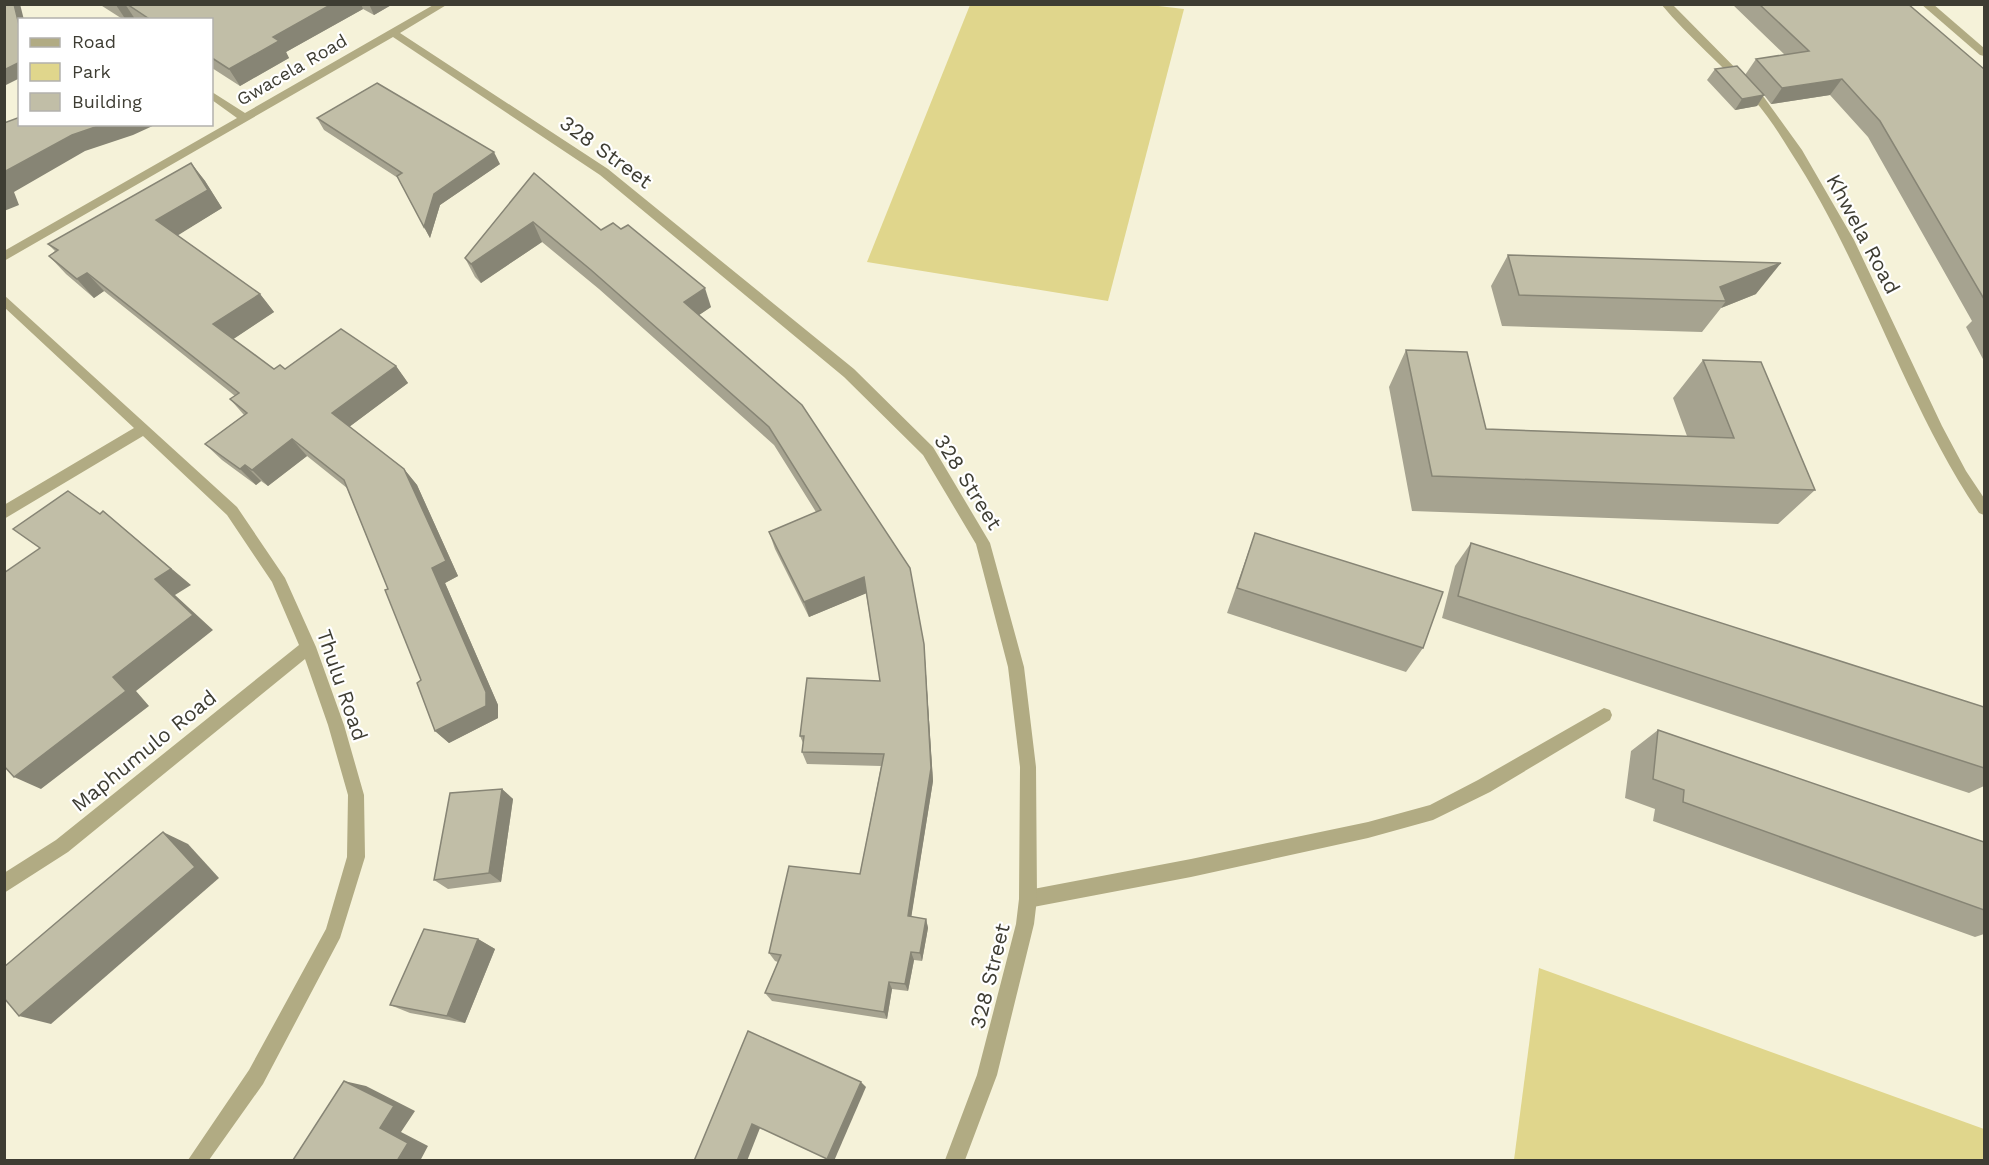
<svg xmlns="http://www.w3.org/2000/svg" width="1989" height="1165" font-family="'Work Sans',sans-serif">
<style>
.green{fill:#e0d68c}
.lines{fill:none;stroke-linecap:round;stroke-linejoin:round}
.service{fill:#b1ab83;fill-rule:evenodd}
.minor{fill:#b1ab83;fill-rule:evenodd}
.wall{fill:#a6a390}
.shaded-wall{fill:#878575}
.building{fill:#c1bea7;stroke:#878575;stroke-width:1.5}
.labels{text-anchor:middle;stroke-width:4.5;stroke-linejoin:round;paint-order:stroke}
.far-street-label{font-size:18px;fill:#3e3d33;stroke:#fff}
.street-label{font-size:21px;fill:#3e3d33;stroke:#fff}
</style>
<rect width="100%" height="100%" fill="#f5f2d9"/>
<g class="green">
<path d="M1150,5L1184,9L1108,301L867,262L970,5Z"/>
<path d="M1539,968L1984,1129V1160H1514Z"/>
</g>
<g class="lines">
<path class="service" d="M1604,708L1610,710L1612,715L1610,720L1490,792L1433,820L1368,838L1191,877L1028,908L1022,905L1019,899L1022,893L1028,890L1191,859L1368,822L1430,805L1478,780Z"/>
<g class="minor">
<path d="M435,4H448L400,33L608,169L854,369L933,447L990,543L1024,667L1036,767L1037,899L1034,924L997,1075L965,1160H945L977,1075L1016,924L1019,899L1020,767L1008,667L976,544L923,455L844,377L600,175L393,37L4,261V251L237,118L212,100V92L245,113Z"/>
<path d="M1661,4H1672L1763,96L1802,150L1854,240L1942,426L1966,471L1984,498V515L1979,513C1903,400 1865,265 1790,151C1779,133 1767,114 1753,99C1724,66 1689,38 1661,4Z"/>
<path d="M1921,4H1933L1984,48V56L1980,55Z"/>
<path d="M4,295L237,507L285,578L316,647L344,725L364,795L365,857L340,938L263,1084L209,1160H188L249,1070L326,929L347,857L348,795L328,725L305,659L68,852L4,893V873L56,840L299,645L272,582L227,515L143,436L4,519V505L134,428L4,307Z"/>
</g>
</g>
<g class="wall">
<path d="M99,4H393L374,15L363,9L286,52L289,58L240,86L212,68V20H136L135,19L124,20Z"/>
<path d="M1732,4H1908L1984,69V361L1966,327L1972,321L1868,137L1830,95L1771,104L1764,95L1757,106L1735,110L1707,80L1715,69L1745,75L1756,59L1785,55Z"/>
<path d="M317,118L500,164L440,205L430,238L398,178L324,130Z"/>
<path d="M191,163L205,181L222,208L177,235L260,294L274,312L233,339L274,369L396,366L408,383L349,427L404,469L417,485L458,576L445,583L498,705V718L449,743L435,731L421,680L388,589L347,488L307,456L268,486L261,481L256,485L222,460L205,444L244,415L230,399L235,396L104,291L94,298L66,274L49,256L55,251L48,244Z"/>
<path d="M534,173L601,230L711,307L699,315L925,659L933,781L911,917L926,919L928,928L922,961L914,960L908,991L892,989L887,1019L772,1001L765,993L778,962L775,961L769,953L860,874L881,766L807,764L802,752L803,743L800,736L880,681L866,593L809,617L775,549L769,532L816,512L774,445L599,289L542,242L481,283L475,277L465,258Z"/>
<path d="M1508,255L1756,294L1721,308L1702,332L1502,326L1491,286Z"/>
<path d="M1406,350L1486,429L1687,436L1673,398L1703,360L1815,490L1778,524L1412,511L1389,387Z"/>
<path d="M1255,533L1423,648L1406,672L1227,613Z"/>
<path d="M1471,543L1984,707V786L1969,793L1442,618L1455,566Z"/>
<path d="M1658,730L1984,842V934L1975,937L1653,821L1655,809L1625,798L1631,751Z"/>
<path d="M502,789L513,799L501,882L448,889L434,880Z"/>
<path d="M478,939L495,949L465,1023L410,1013L390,1005Z"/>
</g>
<g class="shaded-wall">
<path d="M14,4H20L24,20H20V29Z"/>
<path d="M118,4H125L135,19L126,20L116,5Z"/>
<path d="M332,4H361L363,9L286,52L289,58L240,86L229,69L273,37Z"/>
<path d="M369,4H393L374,15Z"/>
<path d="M20,62V78L4,86V70Z"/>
<path d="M1842,79L1830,95L1771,104L1782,88Z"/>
<path d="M1764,95L1757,106L1735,110L1742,99Z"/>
<path d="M104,124H157L133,135L85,151L14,192L19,205L4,211V172L72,135Z"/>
<path d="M494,152L500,164L440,205L430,238L424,227L434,194Z"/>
<path d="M191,163L205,181L222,208L172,239L156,220Z"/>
<path d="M533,222L542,242L481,283L471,264Z"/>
<path d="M1781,263L1756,294L1721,308L1726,301L1720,287Z"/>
<path d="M87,273L104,291L94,298L77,279Z"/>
<path d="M705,288L711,307L690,321L684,302Z"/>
<path d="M260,294L274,312L229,342L213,324Z"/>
<path d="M396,366L408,383L345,430L332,413Z"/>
<path d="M292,439L307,456L268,486L252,470Z"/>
<path d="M245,465L261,481L256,485L240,469Z"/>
<path d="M404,469L417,485L458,576L445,583L498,705V718L449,743L435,731Z"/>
<path d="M103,511L191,585L175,595L213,630L136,691L149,706L41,789L14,777L113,677L155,579Z"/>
<path d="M864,577L867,593L809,617L804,602Z"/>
<path d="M924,644L933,781L910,925L908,916Z"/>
<path d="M502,789L513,799L501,882L489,873Z"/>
<path d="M163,832L188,844L219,878L51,1024L19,1016Z"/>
<path d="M926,919L928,928L922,961L920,953Z"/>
<path d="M478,939L495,949L465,1023L447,1016Z"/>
<path d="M911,952L914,960L908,991L905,984Z"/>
<path d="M889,982L892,989L887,1019L884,1012Z"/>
<path d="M344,1081L366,1086L415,1111L401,1132L428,1146L420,1161H397L380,1128Z"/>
<path d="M861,1082L866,1087L834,1161H830L827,1159Z"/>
<path d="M752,1124L760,1128L747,1161H737Z"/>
</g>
<g class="building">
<path d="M4,4H14L20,29V62L4,70Z"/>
<path d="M127,4L151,5L332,4L273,37L279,41L229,69L212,58V20H151Z"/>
<path d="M1759,4H1908L1984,69V299L1880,121L1842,79L1782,88L1756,59L1809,51Z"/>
<path d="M1737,66L1764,95L1742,99L1715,69Z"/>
<path d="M377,83L494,152L434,194L424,227L397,176L402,173L317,118Z"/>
<path d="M20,117V124H104L72,135L4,172V123Z"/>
<path d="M191,163L208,190L156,220L260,294L213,324L274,369L280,365L285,369L341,329L396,366L332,413L404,469L446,561L432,568L486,692V706L435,731L417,683L421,680L385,590L388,589L344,480L292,439L252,470L245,465L240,469L205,444L247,413L230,399L239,393L87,273L77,279L49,256L58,250L48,244Z"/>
<path d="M534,173L601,230L613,223L621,229L628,225L705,288L684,302L802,405L910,568L924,644L931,768L908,916L926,919L920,953L911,952L905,984L889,982L884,1012L765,993L781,955L769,953L789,866L860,874L884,754L802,752L804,736H800L807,678L880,681L864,577L804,602L769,532L821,510L769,427L591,270L533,222L471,264L465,258Z"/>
<path d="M1508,255L1781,263L1720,287L1726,301L1519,295Z"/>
<path d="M1406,350L1467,352L1486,429L1734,438L1703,360L1761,362L1815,490L1432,476Z"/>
<path d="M68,491L100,514L103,511L171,569L155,579L193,615L113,677L126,691L14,777L4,766V573L40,548L13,529Z"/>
<path d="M1255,533L1443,592L1423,648L1237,588Z"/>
<path d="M1471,543L1984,707V768L1458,596Z"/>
<path d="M1658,730L1984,842V910L1683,802L1684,790L1653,779Z"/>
<path d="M502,789L489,873L434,880L450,793Z"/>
<path d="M163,832L195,867L19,1016L4,998V967Z"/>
<path d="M424,929L478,939L447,1016L390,1005Z"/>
<path d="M748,1031L861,1082L827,1159L752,1124L737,1161H694Z"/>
<path d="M344,1081L394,1106L380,1128L408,1143L397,1161L293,1160Z"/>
</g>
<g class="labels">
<g class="far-street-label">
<text transform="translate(292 70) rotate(-30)" y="6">Gwacela Road</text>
</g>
<g class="street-label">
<text transform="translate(606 152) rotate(36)" y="7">328 Street</text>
<text transform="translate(1863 234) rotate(62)" y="7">Khwela Road</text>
<text transform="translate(968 482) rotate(58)" y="7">328 Street</text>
<text transform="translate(342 685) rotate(71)" y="7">Thulu Road</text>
<text transform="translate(144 751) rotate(-39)" y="7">Maphumulo Road</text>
<text transform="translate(990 976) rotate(-76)" y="7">328 Street</text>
</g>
</g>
<rect width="1989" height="1165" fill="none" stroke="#3e3d33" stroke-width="12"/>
<rect x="18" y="18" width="195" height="108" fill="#ffffff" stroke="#b2b1ad" stroke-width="1.5"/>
<rect x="30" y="38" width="30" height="9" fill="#b1ab83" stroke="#b2b1ad" stroke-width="1.5"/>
<text x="72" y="48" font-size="18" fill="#3e3d33">Road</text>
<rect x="30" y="63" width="30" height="18" fill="#e0d68c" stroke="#b2b1ad" stroke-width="1.5"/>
<text x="72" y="78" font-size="18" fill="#3e3d33">Park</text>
<rect x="30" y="93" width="30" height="18" fill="#c1bea7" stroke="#b2b1ad" stroke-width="1.5"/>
<text x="72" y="108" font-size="18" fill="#3e3d33">Building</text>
</svg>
